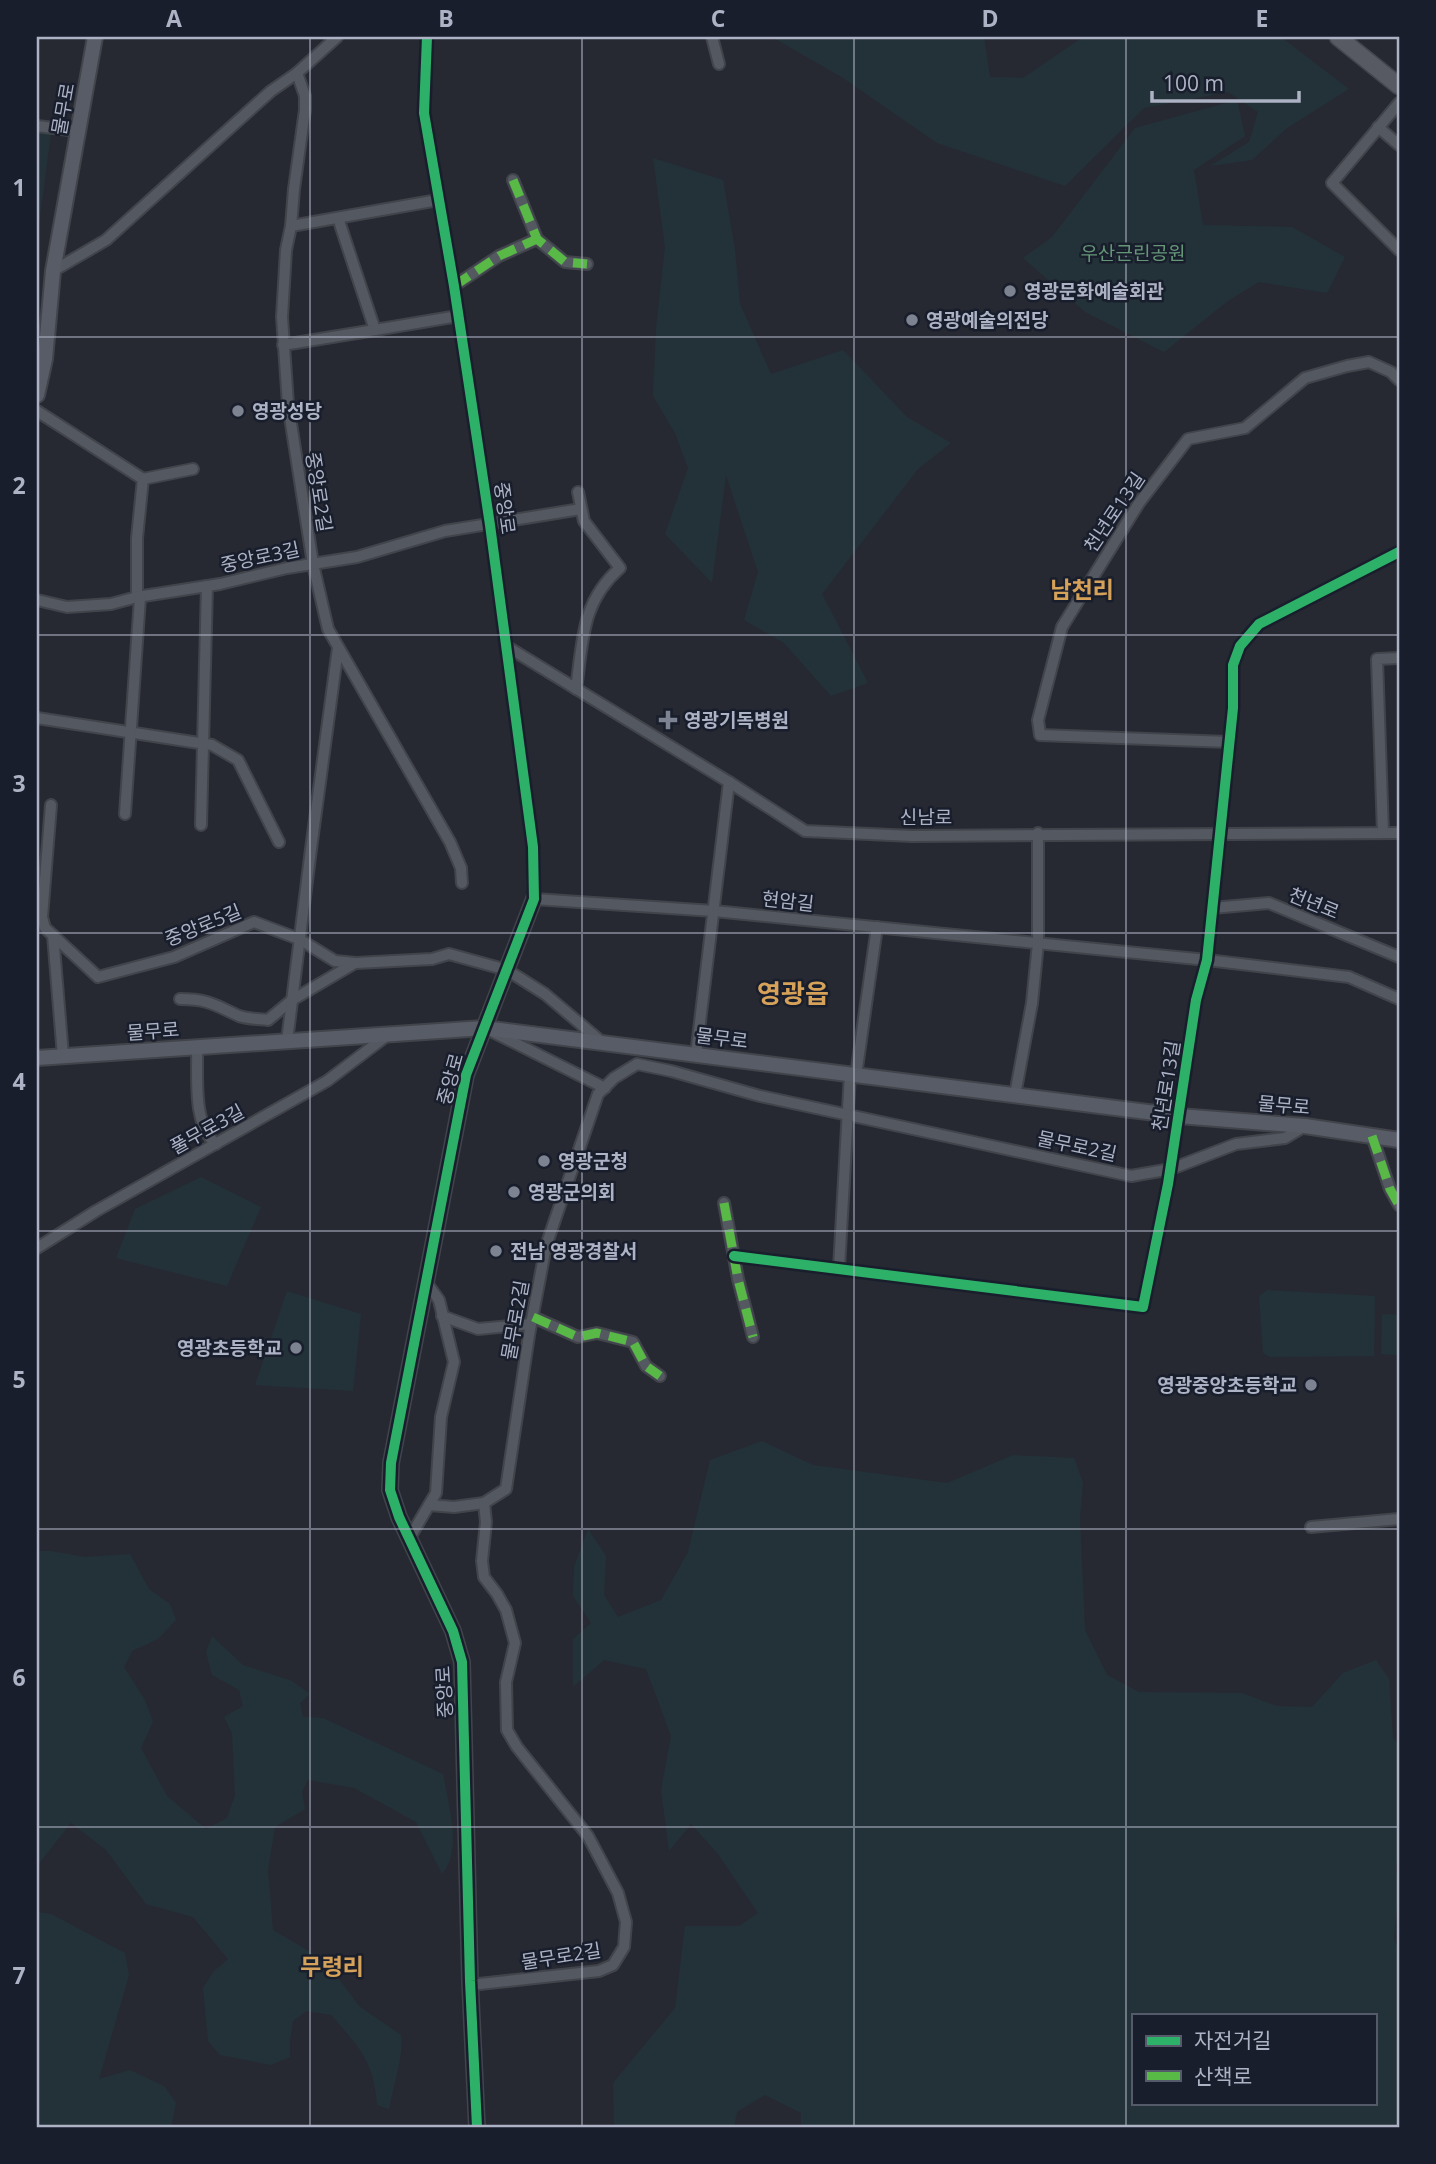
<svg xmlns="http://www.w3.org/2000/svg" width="1436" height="2164" font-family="'Open Sans','Noto Sans KR',sans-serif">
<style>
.green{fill:#233238;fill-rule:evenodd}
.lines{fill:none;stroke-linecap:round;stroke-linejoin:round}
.street-casing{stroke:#42444b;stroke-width:14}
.secondary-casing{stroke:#42444b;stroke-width:18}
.primary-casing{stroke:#43464f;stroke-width:19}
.street{stroke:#545860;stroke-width:10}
.secondary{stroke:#585c66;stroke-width:14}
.primary{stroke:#575963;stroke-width:16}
.quiet{stroke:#58b947;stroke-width:9;stroke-dasharray:18 9;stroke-linecap:butt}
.cycleway-casing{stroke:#191e2d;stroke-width:15}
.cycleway{stroke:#2db169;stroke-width:10}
.grid{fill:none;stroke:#adb3c5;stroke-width:2;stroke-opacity:0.55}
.poi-dot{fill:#7e8392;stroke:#191e2d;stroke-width:2.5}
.labels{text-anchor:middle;stroke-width:5;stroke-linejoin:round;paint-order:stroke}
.street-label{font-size:19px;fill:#adb3c5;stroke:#191e2d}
.park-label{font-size:19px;fill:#659677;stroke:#191e2d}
.poi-label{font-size:19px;font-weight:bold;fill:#adb3c5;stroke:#191e2d;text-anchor:start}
.quarter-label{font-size:23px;font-weight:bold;fill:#d6a158;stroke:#191e2d}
.district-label{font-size:26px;font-weight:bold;fill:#d6a158;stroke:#191e2d}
.neatline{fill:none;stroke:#adb3c5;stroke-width:2.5}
.grid-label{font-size:23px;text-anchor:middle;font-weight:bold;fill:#adb3c5}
</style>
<rect width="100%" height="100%" fill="#262932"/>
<g class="green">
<path d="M772,37H984L990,77L1023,78L1083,37H1281L1349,89L1287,128L1252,160L1210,166L1249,142L1258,112L1228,92L1144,108L1065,186L937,143L843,78Z"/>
<path d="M1237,100L1245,136L1194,170L1203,225L1292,227L1345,257L1327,293L1259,282L1228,301L1164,352L1085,312L1023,258L1052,237L1135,128Z"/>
<path d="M37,131L51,132L37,240Z"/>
<path d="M653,158L723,180L735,250L740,304L771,374L843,350L907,417L951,443L918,469L822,594L868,683L831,696L784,643L744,620L758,572L726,475L712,583L665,534L688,468L675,433L653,396L656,329L665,247Z"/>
<path d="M201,1177L261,1207L227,1286L116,1258L135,1209Z"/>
<path d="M1267,1290L1375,1296L1374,1356L1270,1357L1263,1353L1259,1296Z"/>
<path d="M287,1291L361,1314L353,1391L255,1385Z"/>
<path d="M1382,1314L1399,1315V1355L1381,1354Z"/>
<path d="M762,1441L813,1465L947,1483L1013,1455L1074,1458L1083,1483L1080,1518L1085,1630L1107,1675L1139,1692L1242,1693L1277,1706L1312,1707L1343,1673L1376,1660L1389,1679L1393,1738L1399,1744V1847L1396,1868L1399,1888L1394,1937L1399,1954V2127H801V2113L765,2095L737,2112L734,2127H614L613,2083L675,2008L685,1926H739L758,1913L718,1854L691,1824L669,1851L661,1790L671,1736L646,1669L604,1660L573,1687V1639L591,1623L573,1596L574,1567L588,1529L606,1556L604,1595L618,1617L661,1600L688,1552L710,1460ZM1133,2015H1375V2103H1133Z"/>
<path d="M37,1551H51L85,1557L130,1554L149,1589L170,1604L176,1620L158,1639L132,1651L124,1667L145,1700L153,1722L141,1748L167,1796L206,1829L227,1818L235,1795L232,1733L224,1717L243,1706L239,1690L212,1675L206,1652L212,1636L243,1665L292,1681L310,1694L300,1703L303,1717L323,1718L443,1774C448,1804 463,1849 442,1874L416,1822L354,1788L308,1780L302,1792L305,1809L275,1827L268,1870L273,1930L312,1953L336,1975L359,2006L401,2035C404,2056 393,2086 389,2109L377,2105C374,2061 359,2047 331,2015L307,2011L293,2021L290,2040V2057L271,2065L220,2055L208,2041L203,1988L214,1971L228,1959L193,1917L146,1904L106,1850L71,1823L37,1866Z"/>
<path d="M37,1912L51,1914L125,1953L129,1975L99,2079L130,2070L164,2086L176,2103L171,2127H37Z"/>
</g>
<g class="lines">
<defs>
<g id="street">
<path d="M427,37L424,113L454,286L490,525L533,847L534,899L714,911L1207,960L1349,977L1399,999"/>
<path d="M712,37L719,64"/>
<path d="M297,73L305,96V110L294,189L291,226L286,250L282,317L288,404L313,564L328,629L450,842L461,868L462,883"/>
<path d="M1399,103L1332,183L1399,250"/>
<path d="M37,126L78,131"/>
<path d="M1378,127L1399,145"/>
<path d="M513,180L537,239L565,262L587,264"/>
<path d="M338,218L375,330L458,316"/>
<path d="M291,226L438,200"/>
<path d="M53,271L106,240L271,91L297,73L337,37"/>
<path d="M454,286L499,256L537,239"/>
<path d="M283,345L375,330"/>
<path d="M37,411L143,479L137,538V597"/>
<path d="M143,479L193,469"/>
<path d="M37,600L67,607L111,604L137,597L220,584L287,568L357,557L445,531L581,509"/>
<path d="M506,646L729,782L805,831L912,836L1399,833"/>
<path d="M576,689C583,641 581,602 620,568L584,521L578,492"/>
<path d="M37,718L212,745L238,760L279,842"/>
<path d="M1229,742L1040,735L1038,720L1062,627L1139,503L1188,439L1245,428L1305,378L1347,366L1369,362L1391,372L1399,380"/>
<path d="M51,805L42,917L45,928L98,977L174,957L254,922L299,939L335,961L356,963L432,959L449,954L507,970L545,994L603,1043"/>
<path d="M125,814L140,598"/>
<path d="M201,825L207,586"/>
<path d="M1383,833L1377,659L1399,658"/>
<path d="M1212,908L1269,903L1399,957"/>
<path d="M53,935L63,1056"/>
<path d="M180,999C208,999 215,1005 239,1016C248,1019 259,1019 268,1020L292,1000L355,963"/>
<path d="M493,1032L605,1088"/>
<path d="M287,1041L311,849L338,648"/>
<path d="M197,1047C198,1076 192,1124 216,1144"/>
<path d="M696,1055L729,782"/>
<path d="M856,1075L877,927"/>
<path d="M1015,1095L1032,1003L1038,943V833"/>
<path d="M1372,1136L1390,1189L1399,1205"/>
<path d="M724,1203L738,1279L753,1337"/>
<path d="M37,1248L96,1211L327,1081L389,1034"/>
<path d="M734,1256L1143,1307L1168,1184L1196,1000L1207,960L1233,708V665L1240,646L1259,624L1399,552"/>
<path d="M839,1268L850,1074"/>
<path d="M442,1316L478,1329L531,1324"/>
<path d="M533,1317L578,1337L597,1333L633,1342L646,1366L660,1376"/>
<path d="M429,1505L454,1507L484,1503"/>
<path d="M1311,1527L1399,1519"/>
<path d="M409,1539L436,1493L441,1417L454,1362L439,1300L426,1282"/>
<path d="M470,1985L599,1971L613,1965L624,1947L626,1922L618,1893L588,1836L517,1747L507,1730L506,1682L515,1643L506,1610L497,1594L484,1577L482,1561L486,1522L484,1503L506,1489L529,1335L546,1246L598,1094L614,1078L637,1064L671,1071L760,1096L1131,1176L1171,1169L1236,1144L1285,1138L1305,1126"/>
</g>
<g id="secondary">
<path d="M37,395L45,359L53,271L95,37"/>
<path d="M37,1058L484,1028L1179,1116L1305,1126L1399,1140"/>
<path d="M477,2127L470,1981L462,1662L453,1631L399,1517L390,1490L391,1463L466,1075L534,899"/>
</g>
<path id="primary" d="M1338,37L1399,86"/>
</defs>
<use href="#street" class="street-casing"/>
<use href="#secondary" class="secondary-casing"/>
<use href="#primary" class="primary-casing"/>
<use href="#street" class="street"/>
<use href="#secondary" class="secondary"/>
<use href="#primary" class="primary"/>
<g class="quiet">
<path d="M513,180L537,239L565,262L587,264"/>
<path d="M454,286L499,256L537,239"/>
<path d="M1372,1136L1390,1189L1399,1205"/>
<path d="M724,1203L738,1279L753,1337"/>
<path d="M533,1317L578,1337L597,1333L633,1342L646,1366L660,1376"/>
</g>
<defs>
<g id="cycleway">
<path d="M427,37L424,113L454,286L490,525L533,847L534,899L466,1075L391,1463L390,1490L399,1517L453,1631L462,1662L470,1981L477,2127"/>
<path d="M734,1256L1143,1307L1168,1184L1196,1000L1207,960L1233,708V665L1240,646L1259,624L1399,552"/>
</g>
</defs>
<use href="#cycleway" class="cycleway-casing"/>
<use href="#cycleway" class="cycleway"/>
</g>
<path class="grid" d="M310,37V2127M582,37V2127M854,37V2127M1126,37V2127M37,337H1399M37,635H1399M37,933H1399M37,1231H1399M37,1529H1399M37,1827H1399"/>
<g class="poi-dot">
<circle cx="1010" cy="291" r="7"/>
<circle cx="912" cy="320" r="7"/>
<circle cx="238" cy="411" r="7"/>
<path d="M664.5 709.5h7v7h7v7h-7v7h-7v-7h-7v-7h7z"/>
<circle cx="544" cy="1161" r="7"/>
<circle cx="514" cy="1192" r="7"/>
<circle cx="496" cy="1251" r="7"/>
<circle cx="296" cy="1348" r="7"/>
<circle cx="1311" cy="1385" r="7"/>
</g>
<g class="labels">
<g class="street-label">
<text transform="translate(63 109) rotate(-80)" y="7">물무로</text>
<text transform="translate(319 492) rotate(81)" y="7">중앙로2길</text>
<text transform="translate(505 508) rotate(82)" y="7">중앙로</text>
<text transform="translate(1114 512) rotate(-56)" y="7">천년로13길</text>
<text transform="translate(260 557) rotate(-12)" y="7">중앙로3길</text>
<text x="926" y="824">신남로</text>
<text transform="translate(788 901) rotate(6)" y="7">현암길</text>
<text transform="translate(1314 903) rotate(22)" y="7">천년로</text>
<text transform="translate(203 925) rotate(-22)" y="7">중앙로5길</text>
<text transform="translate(153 1031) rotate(-4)" y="7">물무로</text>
<text transform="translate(722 1038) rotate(7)" y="7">물무로</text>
<text transform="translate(450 1079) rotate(-75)" y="7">중앙로</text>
<text transform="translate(1166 1086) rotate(-81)" y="7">천년로13길</text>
<text transform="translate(1284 1105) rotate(5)" y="7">물무로</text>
<text transform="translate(207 1129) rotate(-29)" y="7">풀무로3길</text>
<text transform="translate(1077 1146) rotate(12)" y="7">물무로2길</text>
<text transform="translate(515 1320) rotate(-80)" y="7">물무로2길</text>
<text transform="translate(444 1692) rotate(-93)" y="7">중앙로</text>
<text transform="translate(561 1956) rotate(-9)" y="7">물무로2길</text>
</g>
<g class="park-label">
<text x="1133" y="260">우산근린공원</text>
</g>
<g class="poi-label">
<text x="1024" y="298">영광문화예술회관</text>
<text x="926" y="327">영광예술의전당</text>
<text x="252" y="418">영광성당</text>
<text x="684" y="727">영광기독병원</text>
<text x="558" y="1168">영광군청</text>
<text x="528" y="1199">영광군의회</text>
<text x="510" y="1258">전남 영광경찰서</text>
<text x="282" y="1355" text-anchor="end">영광초등학교</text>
<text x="1297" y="1392" text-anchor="end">영광중앙초등학교</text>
</g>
<g class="quarter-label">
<text x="1082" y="598">남천리</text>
<text x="332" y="1975">무령리</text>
</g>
<g class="district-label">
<text x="793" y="1003">영광읍</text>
</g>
</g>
<rect width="1436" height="2164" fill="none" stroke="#191e2d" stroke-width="77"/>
<rect x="1132" y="2014" width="245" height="91" fill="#191e2d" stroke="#545a6a" stroke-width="2"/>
<rect x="1146" y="2036" width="35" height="10" fill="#2db169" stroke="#545a6a" stroke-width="2"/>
<text x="1194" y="2048" font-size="21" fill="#adb3c5">자전거길</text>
<rect x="1146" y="2071" width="35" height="10" fill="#58b947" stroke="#545a6a" stroke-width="2"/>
<text x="1194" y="2084" font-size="21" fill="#adb3c5">산책로</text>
<path d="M1152 91v10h147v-10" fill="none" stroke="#adb3c5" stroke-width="3.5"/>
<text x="1163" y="91" font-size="21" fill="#adb3c5" stroke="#191e2d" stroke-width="5" paint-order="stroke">100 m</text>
<rect x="38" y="38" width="1360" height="2088" class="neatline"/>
<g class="grid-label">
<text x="174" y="27">A</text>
<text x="446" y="27">B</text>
<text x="718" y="27">C</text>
<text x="990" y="27">D</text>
<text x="1262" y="27">E</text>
<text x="19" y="196">1</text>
<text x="19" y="494">2</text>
<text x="19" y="792">3</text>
<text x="19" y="1090">4</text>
<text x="19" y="1388">5</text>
<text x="19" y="1686">6</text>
<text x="19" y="1984">7</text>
</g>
</svg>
